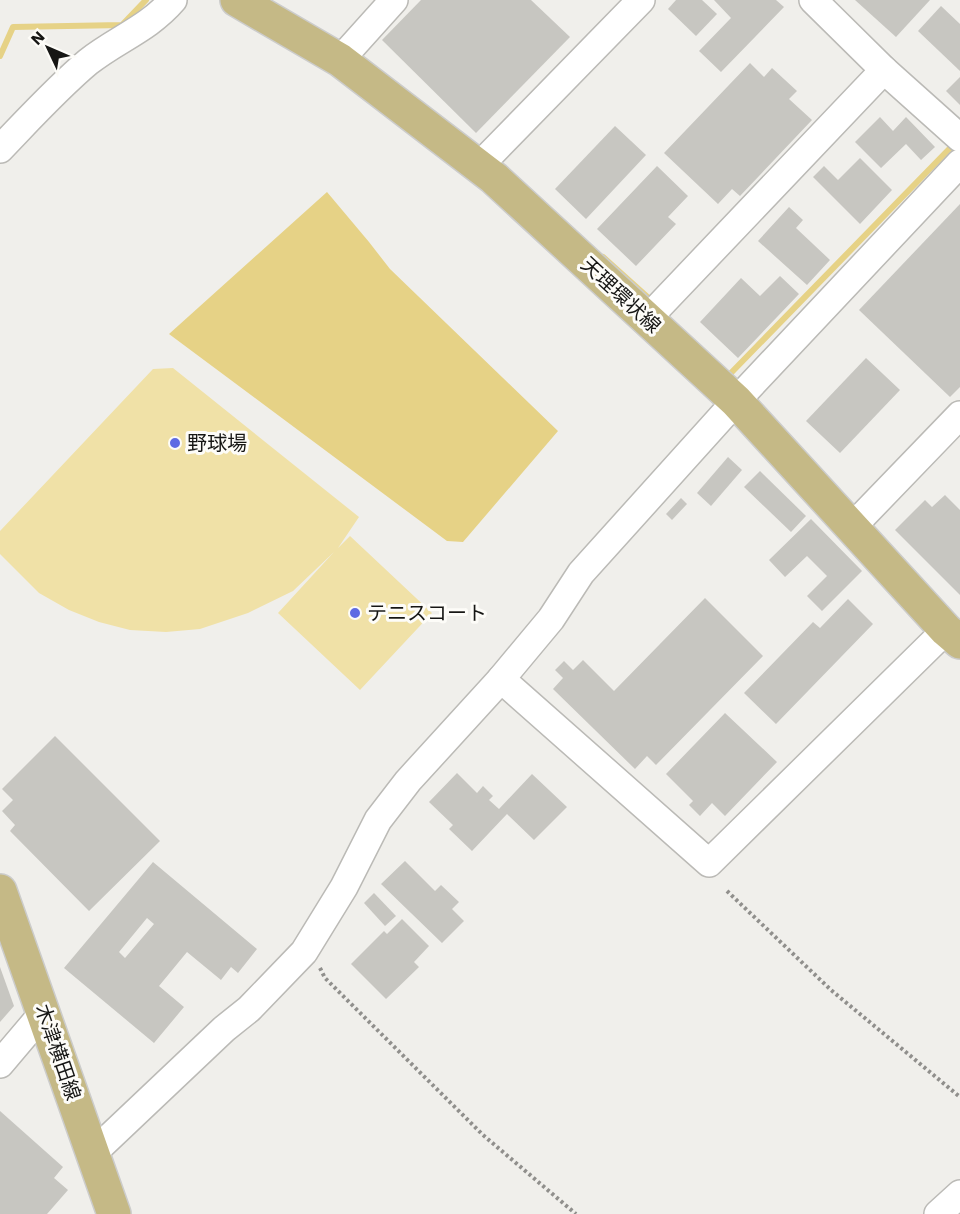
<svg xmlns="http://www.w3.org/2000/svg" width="960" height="1214" font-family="'Work Sans','Noto Sans JP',sans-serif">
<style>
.green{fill:#f0e1a7}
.water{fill:#e6d286}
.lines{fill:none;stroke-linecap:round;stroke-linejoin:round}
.stream{stroke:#e6d286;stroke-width:6}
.building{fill:#c7c6c1;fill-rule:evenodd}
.minor-casing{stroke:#bbbab6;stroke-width:30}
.major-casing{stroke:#cccccb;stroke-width:36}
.path{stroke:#908f8c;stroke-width:4;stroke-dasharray:3 3;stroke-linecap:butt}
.minor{stroke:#fff;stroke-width:27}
.major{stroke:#c5b986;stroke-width:33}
.poi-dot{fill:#5f6be3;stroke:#fdfcf8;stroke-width:2}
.labels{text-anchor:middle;stroke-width:6;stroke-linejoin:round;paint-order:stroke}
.street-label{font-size:20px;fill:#161614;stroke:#fdfcf8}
.poi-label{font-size:20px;fill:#161614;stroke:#fdfcf8;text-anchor:start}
</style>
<rect width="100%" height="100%" fill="#f0efeb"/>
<path class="green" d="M173,368L359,517L338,548L350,536L432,613L360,690L278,613L334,552L293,591L248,613L200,629L166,632L130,630L99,622L69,610L39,593L0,554V531L153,369Z"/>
<path class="water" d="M327,192L369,242L390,269L558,431L463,542L447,541L169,334Z"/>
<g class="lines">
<g class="stream">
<path d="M0,56L13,27L122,25L146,0"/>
<path d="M603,257L653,302"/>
<path d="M725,371L729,375L955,143"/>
</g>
</g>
<g class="building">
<path d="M421,0H531L570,37L476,133L382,40Z"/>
<path d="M676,0H702L717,14L696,36L668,9Z"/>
<path d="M714,0H776L784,7L721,72L699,51L731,18Z"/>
<path d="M855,0H930L896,37Z"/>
<path d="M941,6L960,24V71L918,31Z"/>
<path d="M750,63L764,77L772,68L797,91L789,99L812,120L740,196L732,189L718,204L664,153Z"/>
<path d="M960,77V105L946,91Z"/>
<path d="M880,117L893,131L906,117L935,147L921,160L906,144L881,168L855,142Z"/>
<path d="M615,126L646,155L586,219L555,189Z"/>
<path d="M860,158L892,190L860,224L813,177L824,166L838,180Z"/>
<path d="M657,166L688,196L668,217L676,224L636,266L597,229Z"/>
<path d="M960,204V387L950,397L859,310Z"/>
<path d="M789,207L803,220L796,228L830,260L807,285L758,241Z"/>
<path d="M780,276L799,294L738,358L700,322L741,278L760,296Z"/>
<path d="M866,358L900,390L840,453L806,421Z"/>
<path d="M728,457L742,470L711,506L697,493Z"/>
<path d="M760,471L806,516L791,532L744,487Z"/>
<path d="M945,495L960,510V595L895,530L925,500L932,507Z"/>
<path d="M681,498L687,504L672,520L666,514Z"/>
<path d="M811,519L862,571L822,611L807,596L827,576L807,556L785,577L769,560Z"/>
<path d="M705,598L763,656L656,765L647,756L635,769L553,689L563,678L555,670L564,661L573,670L583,660L614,691Z"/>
<path d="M848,599L873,624L776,724L744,693L813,622L820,628Z"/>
<path d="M725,713L777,762L725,816L712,803L700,816L689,805L693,801L666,774Z"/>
<path d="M55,736L160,841L89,911L10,831L15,825L2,811L13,800L2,789Z"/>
<path d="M457,773L477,793L483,786L493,796L489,800L499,809L532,774L567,807L534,840L507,814L472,851L449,829L453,825L429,802Z"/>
<path d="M405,861L435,891L441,885L459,902L452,909L464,921L442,943L381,884Z"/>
<path d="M153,862L257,949L238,973L231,967L221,980L187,952L159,986L184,1007L154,1043L64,968ZM147,918L154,924L125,958L119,952Z"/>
<path d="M374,893L396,916L385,926L364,903Z"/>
<path d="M402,919L429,946L414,962L419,967L386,999L351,964L384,931L387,934Z"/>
<path d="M0,967L14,1006L0,1022Z"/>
<path d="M0,1111L63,1167L54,1178L68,1190L47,1214H0Z"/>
</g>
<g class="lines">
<defs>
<g id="minor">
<path d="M813,0L884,70L960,138"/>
<path d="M340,60L394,0"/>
<path d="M0,149C28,120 57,88 88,62C117,39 148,29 173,0"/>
<path d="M479,166L641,0"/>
<path d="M647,319L884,70"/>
<path d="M852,527L960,415"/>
<path d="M501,679L709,863L946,630"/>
<path d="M0,1064L44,1012"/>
<path d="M93,1153L224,1029L249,1009L304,952L344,887L378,820L408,781L501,679L551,619L581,573L736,401L960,163"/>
<path d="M938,1214L960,1194"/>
</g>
<g id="major">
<path d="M237,0L340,60L494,178L736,401L946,630L960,642"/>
<path d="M0,891L114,1214"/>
</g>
</defs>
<use href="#minor" class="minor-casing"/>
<use href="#major" class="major-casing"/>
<g class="path">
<path d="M727,891L831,990L960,1097"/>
<path d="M320,968L325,978L483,1135L576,1214"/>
</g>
<use href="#minor" class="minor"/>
<use href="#major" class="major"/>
</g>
<g class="poi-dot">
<circle cx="175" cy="443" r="6"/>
<circle cx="355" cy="613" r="6"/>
</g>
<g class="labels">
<g class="street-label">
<text transform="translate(621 295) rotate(43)" y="7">天理環状線</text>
<text transform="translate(58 1052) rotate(71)" y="7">木津横田線</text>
</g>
<g class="poi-label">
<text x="187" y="450">野球場</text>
<text x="367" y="620">テニスコート</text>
</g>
</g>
<g transform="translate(48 48) rotate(314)" stroke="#fdfcf8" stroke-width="4.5" paint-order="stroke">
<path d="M0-4.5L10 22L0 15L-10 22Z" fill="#161614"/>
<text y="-9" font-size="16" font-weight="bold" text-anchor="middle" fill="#161614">N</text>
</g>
</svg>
